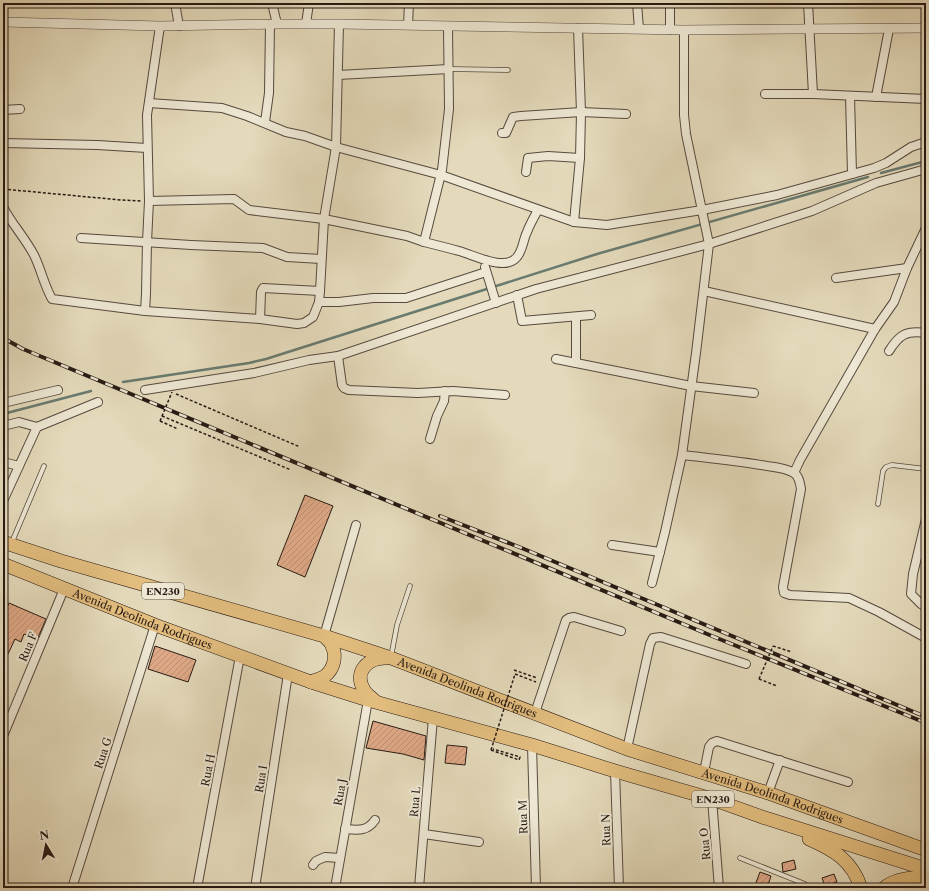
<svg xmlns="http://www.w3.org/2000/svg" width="929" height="891" font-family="'Libre Caslon Text',serif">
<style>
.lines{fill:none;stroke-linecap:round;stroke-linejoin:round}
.stream{stroke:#697b70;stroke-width:2.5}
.building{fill:url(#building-hatch);stroke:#271a14}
.service-casing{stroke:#564a3e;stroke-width:5.5}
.minor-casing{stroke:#564a3e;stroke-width:10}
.tertiary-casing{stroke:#564a3e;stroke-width:10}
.trunk-casing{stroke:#271a14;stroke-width:14}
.path{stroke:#271a14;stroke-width:1.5;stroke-dasharray:3 2;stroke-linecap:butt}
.service{stroke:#ede7d3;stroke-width:4}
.minor{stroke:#ede7d3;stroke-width:8}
.tertiary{stroke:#ede7d3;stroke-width:9}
.trunk{stroke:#e2bd7e;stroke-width:13}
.rail-casing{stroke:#271a14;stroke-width:4}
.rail{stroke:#ede7d3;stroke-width:2.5;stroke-dasharray:8;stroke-linecap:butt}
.path-bridge{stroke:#271a14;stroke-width:1.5;stroke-dasharray:3 2;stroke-linecap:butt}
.labels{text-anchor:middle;stroke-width:4;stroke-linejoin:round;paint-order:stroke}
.shield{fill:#ede7d3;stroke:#62584d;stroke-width:1}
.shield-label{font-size:10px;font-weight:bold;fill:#271a14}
.street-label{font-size:11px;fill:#271a14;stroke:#ede7d3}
</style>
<defs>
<pattern id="building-hatch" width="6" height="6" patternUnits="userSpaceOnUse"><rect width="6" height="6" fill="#dfa987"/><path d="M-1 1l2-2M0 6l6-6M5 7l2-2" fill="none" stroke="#bf9174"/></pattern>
</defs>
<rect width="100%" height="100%" fill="#e4dabb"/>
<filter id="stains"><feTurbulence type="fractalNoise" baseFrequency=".005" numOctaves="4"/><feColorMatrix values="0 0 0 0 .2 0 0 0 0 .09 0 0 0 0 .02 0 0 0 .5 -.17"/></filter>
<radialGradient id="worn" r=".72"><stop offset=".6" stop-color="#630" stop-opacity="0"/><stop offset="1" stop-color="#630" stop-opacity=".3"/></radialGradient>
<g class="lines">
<g class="stream">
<path d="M881,173L926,161"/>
<path d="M123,382L249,363L266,359L597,254L868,177"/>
<path d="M3,414L91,391"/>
</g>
</g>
<g class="building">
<path d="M305,495L333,506L305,577L277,565Z"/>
<path d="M9,603L46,619L37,640L24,634L21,642L15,639L8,654L3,652V617Z"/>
<path d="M155,646L196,660L188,682L148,669Z"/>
<path d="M373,721L426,736L424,760L403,754L366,748Z"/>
<path d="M447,745L467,747L465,765L445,763Z"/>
<path d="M794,860L796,869L783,872L782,863Z"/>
<path d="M760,872L771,876L767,888H754Z"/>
<path d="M834,874L837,882L825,886L822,878Z"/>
</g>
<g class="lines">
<defs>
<g id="service">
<path d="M449,69L508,70"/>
<path d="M878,504L883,471L886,467L892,465L926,469"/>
<path d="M12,542L44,466"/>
<path d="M391,657L397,625L410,586"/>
<path d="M740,858L805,884L806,888"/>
</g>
<g id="minor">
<path d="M175,3L179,26"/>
<path d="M272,3L277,24"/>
<path d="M637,3L639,29"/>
<path d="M670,3V30"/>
<path d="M808,3L813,94"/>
<path d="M306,24L309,3"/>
<path d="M408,25L409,3"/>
<path d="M338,75L449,69"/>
<path d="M765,94H813L926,99"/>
<path d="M850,96L852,174"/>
<path d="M876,97L889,29"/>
<path d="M149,103L222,108L247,116L286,132L305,136L336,147L441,175L574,222L607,225L702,210L777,195L874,168L886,163L911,147L926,142"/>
<path d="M3,110L20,109"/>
<path d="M265,122L269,93L270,24"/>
<path d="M502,133H506L513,117L521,116L581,112L626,114"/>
<path d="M3,143L97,145L147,148"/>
<path d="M526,172L528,158L548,156L580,158"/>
<path d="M149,201L234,199L249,210L324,219L407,236L424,242L442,170L449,109L448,26"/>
<path d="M3,207C12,224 25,238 34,255C41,269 44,285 52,299L145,311L260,319L297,324L304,323L313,317L319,302L320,291L324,219L336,147L339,24"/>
<path d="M574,222L580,158L581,112L578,28"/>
<path d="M81,238L191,245L263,248L287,257L321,259"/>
<path d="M424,242C436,245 448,248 459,251C474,255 505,272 517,257C523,250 523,240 527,232C530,224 534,217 538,210"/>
<path d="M485,267L496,303"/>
<path d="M836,278L907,268"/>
<path d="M704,291L875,329"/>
<path d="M517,295L522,321L591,315"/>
<path d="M319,302H339L373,298H406L486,272"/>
<path d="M145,311L146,294L147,242L149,201L147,115L160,26"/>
<path d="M260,319L261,292L263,288L320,291"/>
<path d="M889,351C899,335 906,330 926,333"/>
<path d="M338,356L342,385L344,388L349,390L418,393L453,391L505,395"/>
<path d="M556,359L691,386L754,393"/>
<path d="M576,363V317"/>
<path d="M145,390L254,373L309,360L338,356L536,289L709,244L812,211L876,183L926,169"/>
<path d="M3,403L58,390"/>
<path d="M3,426L19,422L37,427"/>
<path d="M430,439L437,416L444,401L445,391"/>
<path d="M682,455C710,458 739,461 767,466C775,467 786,468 794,473C799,476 800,483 801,489L783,587L784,593L790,595L849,598L879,612L926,638"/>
<path d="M3,462L19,466"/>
<path d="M794,473L800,460L875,329L894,302L907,268L926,228"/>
<path d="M3,501L37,427L98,402"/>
<path d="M926,519L913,574L911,594L921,604L926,607"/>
<path d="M612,545L660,552"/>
<path d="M652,583L665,532L682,455L696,353L709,244L686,134L684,115V30"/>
<path d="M324,636L356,525"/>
<path d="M535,713L566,620L569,618L574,617L621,631"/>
<path d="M3,736L64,589"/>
<path d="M532,745L536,888"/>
<path d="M627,749L650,644L653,638L661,637L746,664"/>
<path d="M615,771L619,888"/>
<path d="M704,772L709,747L712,743L717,741L848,782"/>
<path d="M768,793L780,760"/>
<path d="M712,799L719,888"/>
<path d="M345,829C357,830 367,832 375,820"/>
<path d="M424,834L479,842"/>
<path d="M313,865L316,861L325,857L340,858"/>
<path d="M72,888L155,625"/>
<path d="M197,888L240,656"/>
<path d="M255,888L288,674"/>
<path d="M335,888L368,700"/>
<path d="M419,888L433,718"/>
</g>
<path id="tertiary" d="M3,22L160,26L277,24H339L684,30L926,28"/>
<g id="trunk">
<path id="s1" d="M3,542L61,561L324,636L391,658L627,749L768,793L926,850"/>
<path id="s2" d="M3,564L155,625L311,682L368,700L532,745L615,771L712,799L762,817L926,869"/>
<path d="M311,682C315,680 321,679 325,676C334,669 337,656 332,646C331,642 327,639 324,636"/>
<path d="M375,701C372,698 366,694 364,690C353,672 368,657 387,658"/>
<path d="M809,839C834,850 852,860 861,888"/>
<path d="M884,888C896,878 911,877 926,878"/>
</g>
</defs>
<use href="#service" class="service-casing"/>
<use href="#minor" class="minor-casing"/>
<use href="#tertiary" class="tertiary-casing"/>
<use href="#trunk" class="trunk-casing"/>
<g class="path">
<path d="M3,189L121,200L141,201"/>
<path d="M176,394L300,447"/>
<path d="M162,416L291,470"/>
<path d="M160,421L178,429"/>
<path d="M773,646L792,652"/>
<path d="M514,670L537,678"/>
<path d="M515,674L536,682"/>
<path d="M759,679L777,686"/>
<path d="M491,750L519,760L520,757L493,749"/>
</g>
<use href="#service" class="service"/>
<use href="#minor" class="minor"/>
<use href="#tertiary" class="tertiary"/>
<use href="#trunk" class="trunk"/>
<defs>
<g id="rail">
<path d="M3,338L23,349L712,636L926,723"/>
<path d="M440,516L524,549L926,717"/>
</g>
</defs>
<use href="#rail" class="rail-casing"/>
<use href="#rail" class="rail"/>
<g class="path-bridge">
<path d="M160,421L172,392"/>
<path d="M759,679L773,646"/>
<path d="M491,750L515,674"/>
</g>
</g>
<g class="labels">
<g class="shield">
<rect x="142" y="583" width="42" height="16" rx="3"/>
<rect x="692" y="791" width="42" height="16" rx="3"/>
</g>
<g class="shield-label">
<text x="163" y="595">EN230</text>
<text x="713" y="803">EN230</text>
</g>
<g class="street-label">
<text dy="4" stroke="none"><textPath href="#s2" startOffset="150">Avenida Deolinda Rodrigues</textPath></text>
<text transform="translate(28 647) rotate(-67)" y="4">Rua F</text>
<text dy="4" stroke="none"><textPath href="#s1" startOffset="487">Avenida Deolinda Rodrigues</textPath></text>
<text transform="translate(103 753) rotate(-72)" y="4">Rua G</text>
<text transform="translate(208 770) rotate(-79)" y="4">Rua H</text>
<text transform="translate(261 779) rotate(-81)" y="4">Rua I</text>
<text transform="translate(340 792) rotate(-80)" y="4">Rua J</text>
<text dy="4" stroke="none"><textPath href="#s1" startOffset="811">Avenida Deolinda Rodrigues</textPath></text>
<text transform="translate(415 802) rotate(-85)" y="4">Rua L</text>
<text transform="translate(523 817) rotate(-92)" y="4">Rua M</text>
<text transform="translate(606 830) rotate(-92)" y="4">Rua N</text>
<text transform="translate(705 844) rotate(-95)" y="4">Rua O</text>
</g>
</g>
<rect width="929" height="891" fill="none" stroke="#e4dabb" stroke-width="16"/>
<rect x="4" y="4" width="921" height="883" fill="none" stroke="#271a14" stroke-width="2"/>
<rect x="8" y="8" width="913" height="875" fill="none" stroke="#271a14"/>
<g transform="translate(46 845) rotate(350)" stroke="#ede7d3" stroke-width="3" paint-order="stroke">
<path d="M0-3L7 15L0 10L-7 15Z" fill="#271a14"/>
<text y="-6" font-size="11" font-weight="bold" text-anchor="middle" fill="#271a14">N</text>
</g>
<rect width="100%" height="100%" filter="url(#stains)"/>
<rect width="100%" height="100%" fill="url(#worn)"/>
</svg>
